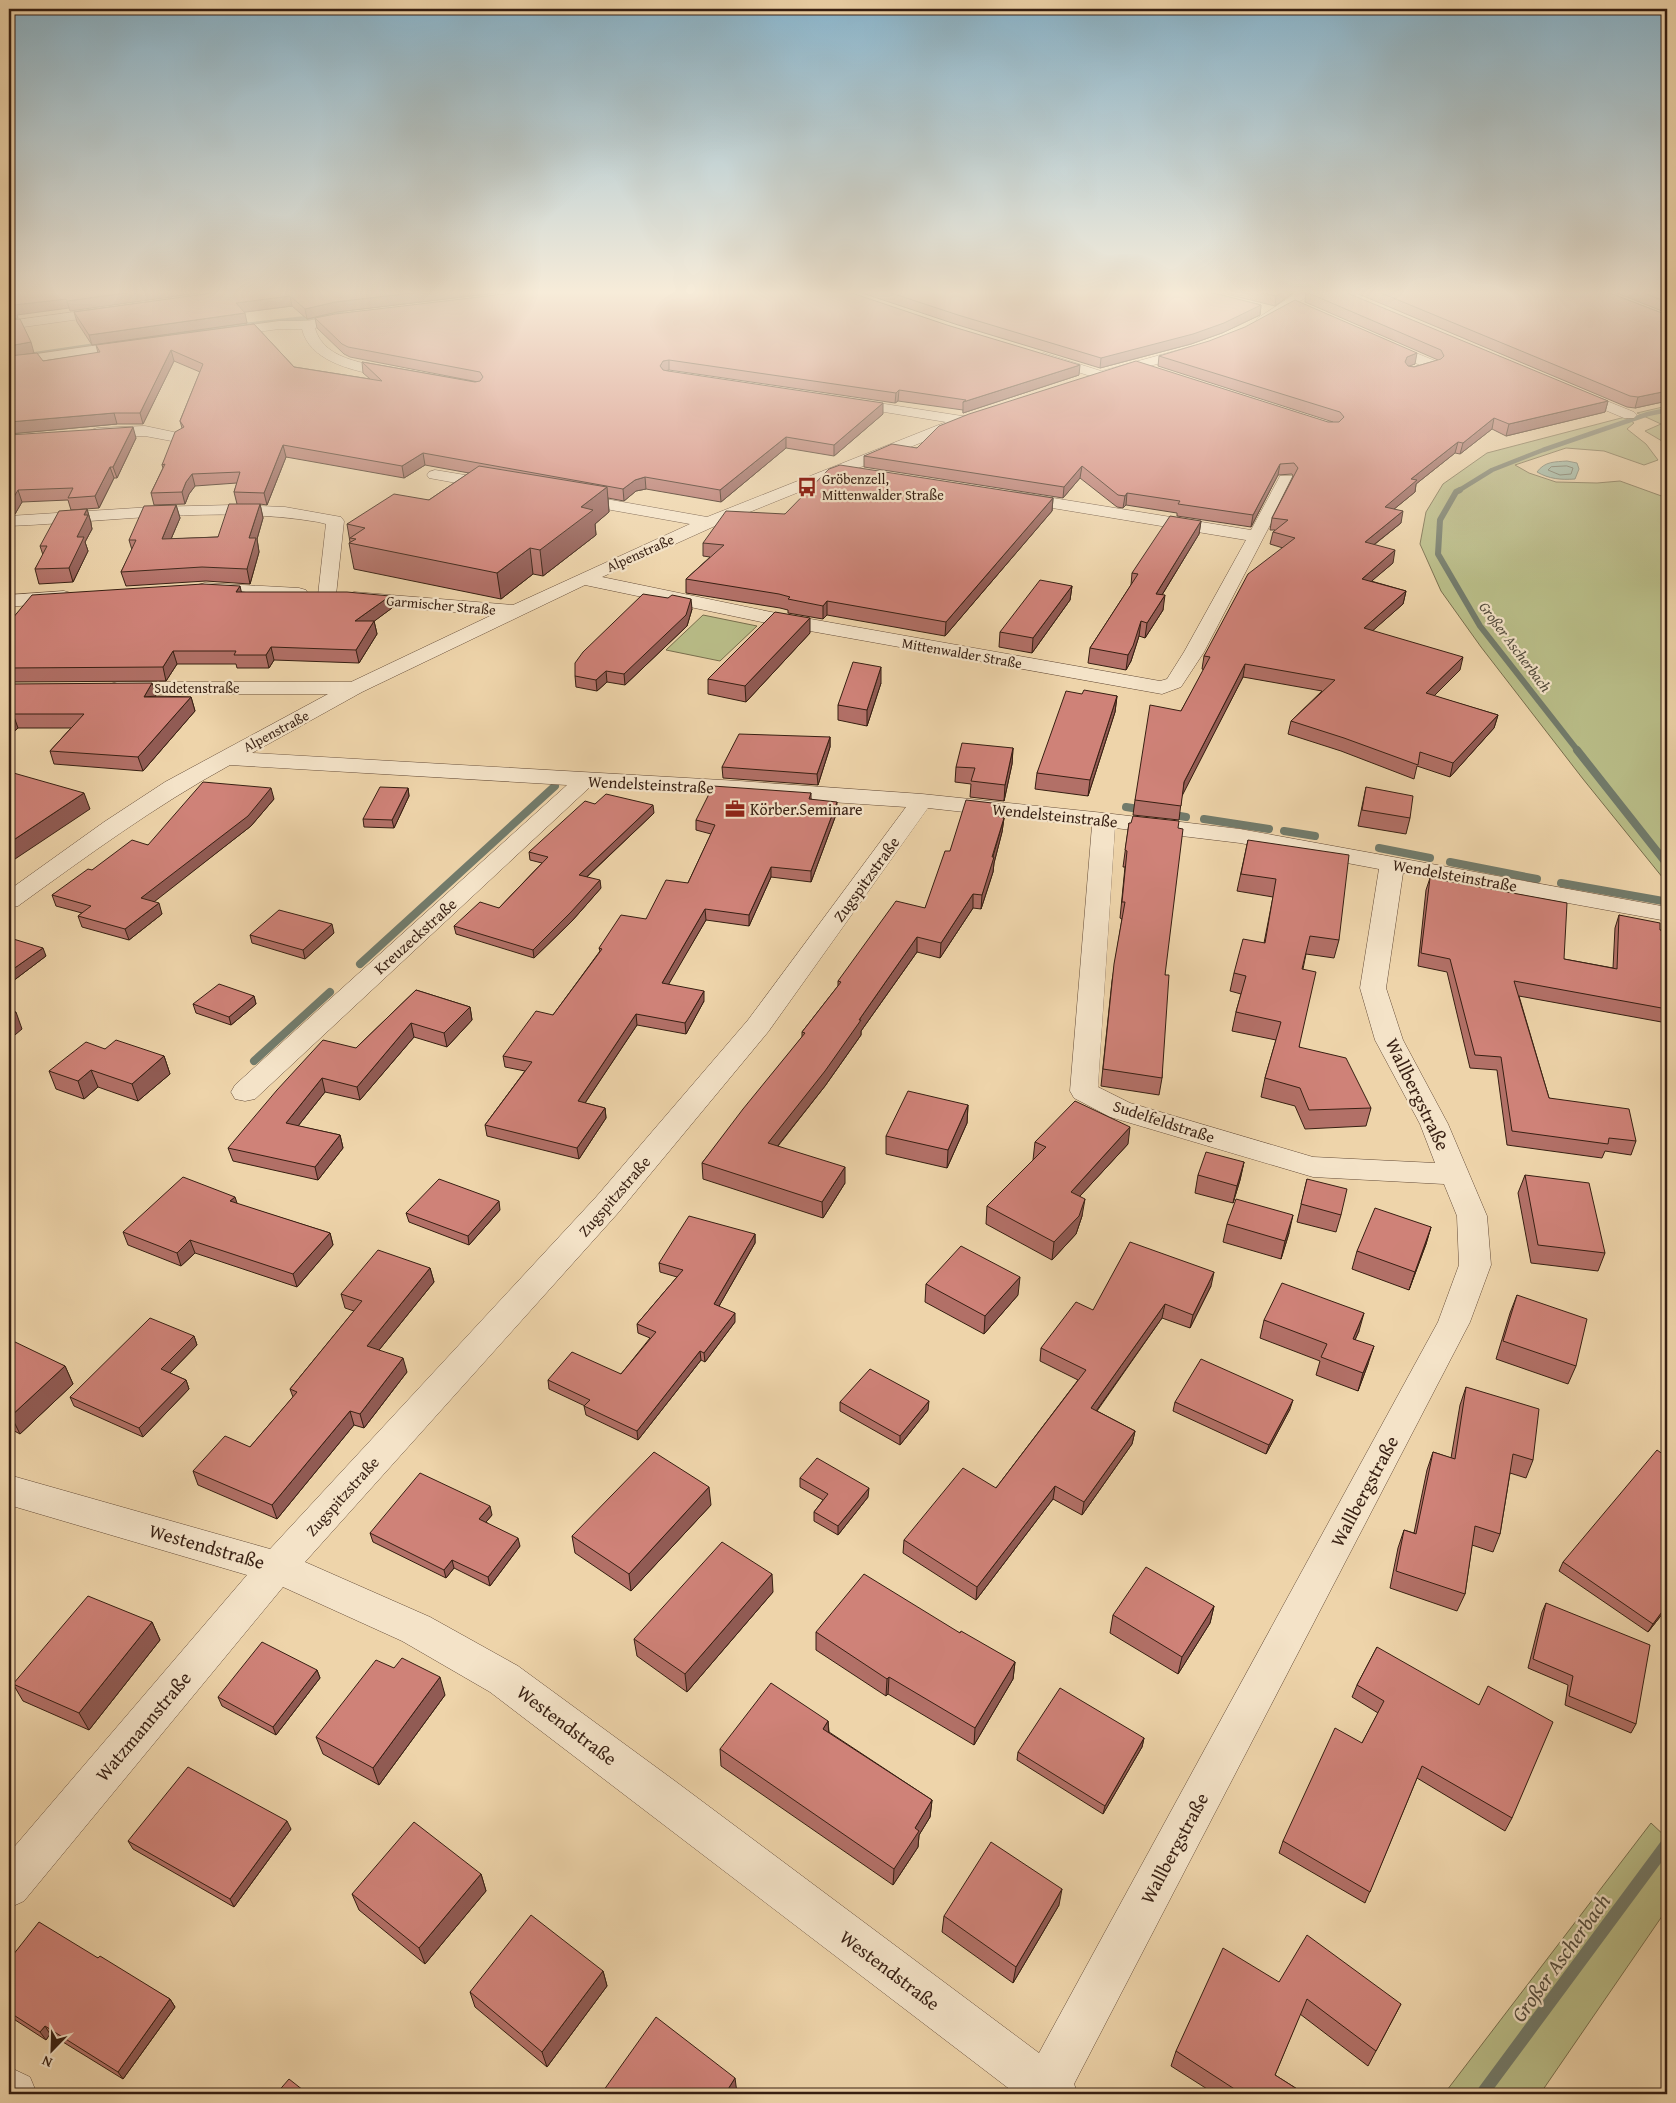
<svg xmlns="http://www.w3.org/2000/svg" width="1676" height="2103" font-family="'Gentium Book Plus',serif">
<style>
.green{fill:#b9bd88;stroke:#786e4d}
.water{fill:#9ab8a6;stroke:#727b6b}
.lines{fill:none;stroke-linecap:round;stroke-linejoin:round}
.shore{stroke:#686c5c;stroke-width:1}
.stream-far3{stroke:#727b6b;stroke-width:4.5}
.stream-far2{stroke:#727b6b;stroke-width:6}
.stream-far1{stroke:#727b6b;stroke-width:8}
.stream{stroke:#727b6b;stroke-width:13}
.street-casing{stroke:#654c38;stroke-width:1}
.street{fill:#f4e3c8;fill-rule:evenodd}
.wall{fill:#b27067;stroke:#371f12}
.shaded-wall{fill:#915b54;stroke:#371f12}
.building{fill:#cf8278;stroke:#371f12}
.labels{text-anchor:middle;stroke-width:4.5;stroke-linejoin:round;paint-order:stroke}
.far-poi-label{font-size:14px;fill:#371f12;stroke:#f4e3c8;text-anchor:start}
.far-street-label{font-size:14px;fill:#371f12;stroke:#f4e3c8}
.far-water-label{font-size:15px;font-style:italic;fill:#554d3e;stroke:#f4e3c8}
.street-label{font-size:16px;fill:#371f12;stroke:#f4e3c8}
.poi-label{font-size:16px;fill:#371f12;stroke:#f4e3c8;text-anchor:start}
.near-street-label{font-size:19px;fill:#371f12;stroke:#f4e3c8}
.near-water-label{font-size:21px;font-style:italic;fill:#554d3e;stroke:#f4e3c8}
</style>
<rect width="100%" height="100%" fill="#eed4aa"/>
<filter id="stains"><feTurbulence type="fractalNoise" baseFrequency=".004" numOctaves="4"/><feColorMatrix values="0 0 0 0 .2 0 0 0 0 .09 0 0 0 0 .02 0 0 0 .5 -.17"/></filter>
<radialGradient id="worn" r=".72"><stop offset=".6" stop-color="#630" stop-opacity="0"/><stop offset="1" stop-color="#630" stop-opacity=".3"/></radialGradient>
<g class="green">
<path d="M1667,406V444L1645,431L1661,424L1637,413Z"/>
<path d="M1625,417L1634,423L1627,429L1646,444L1658,460L1644,465L1604,451L1566,448L1515,465L1529,473L1556,482L1597,483L1620,481L1667,498V883L1583,779L1481,647L1441,591L1420,544L1426,512L1443,484L1487,453Z"/>
<path d="M703,615L757,626L720,661L666,650Z"/>
<path d="M1651,1823L1667,1838V1909L1540,2094H1444Z"/>
</g>
<path class="water" d="M1567,461L1577,463L1579,469L1575,479C1561,480 1549,479 1537,472C1545,461 1555,462 1567,461Z"/>
<g class="lines">
<path class="shore" d="M1567,466L1573,468L1571,474L1560,475L1548,470L1551,467Z"/>
<g class="stream-far3">
<path d="M9,358L185,332L342,314"/>
<path d="M1458,491L1492,470L1543,450L1648,414L1667,410"/>
</g>
<path class="stream-far2" d="M1460,490L1456,492L1440,520L1438,554L1480,626L1578,751"/>
<g class="stream-far1">
<path d="M1577,750L1667,864"/>
<path d="M1126,807L1145,810"/>
<path d="M1168,814L1186,817"/>
<path d="M1204,819L1269,829"/>
<path d="M1284,831L1315,836"/>
<path d="M1379,848L1430,858"/>
<path d="M1450,862L1537,879"/>
<path d="M1561,883L1663,901"/>
<path d="M360,964L555,786"/>
<path d="M254,1061L330,992"/>
</g>
<path class="stream" d="M1482,2094L1667,1844"/>
<defs>
<g id="street">
<path d="M1301,290H1316L1268,324H1258L1256,321L1258,318Z"/>
<path d="M111,307L118,311L116,314L9,329V321Z"/>
<path d="M353,312L360,316L358,319L315,328C324,363 375,364 404,371L406,374L404,377C396,379 386,376 377,375C350,370 309,360 302,329H279L220,337L213,333L220,329L279,321H307Z"/>
<path d="M1382,339L1438,362L1440,365L1438,368L1411,376L1406,375L1404,372L1406,369L1420,365L1377,346L1375,343Z"/>
<path d="M133,340L138,341L140,344L138,347L9,366V358Z"/>
<path d="M1194,346L1201,350L1199,353L1100,379L1039,360L1037,357L1039,354L1044,353L1101,371Z"/>
<path d="M1572,387L1634,412L1637,415L1634,418H1624L1567,394L1565,391L1567,388Z"/>
<path d="M846,398L962,416H972L975,419L972,422L715,526L602,577L771,612L1160,681L1167,679L1184,652L1246,540L1016,502L1010,501L1008,497L1010,493L1016,492L1251,530L1280,476H1292L1294,479L1204,652L1181,687L1162,694L771,624L585,585L362,692L252,753L739,781L922,794L1104,813L1240,829L1667,907V921L1403,873L1386,988L1403,1040L1448,1124L1487,1216L1491,1265L1470,1322L1074,2084L1078,2094H1016L490,1692L402,1641L283,1587L24,1901L9,1908V1853L247,1575L9,1505V1475L270,1549L596,1197L748,1020L906,807L591,786L255,1099L245,1101L235,1099L231,1092L235,1085L567,785L230,765C155,806 87,856 18,906L9,908V890L104,822L165,782L328,694H117L110,692L107,688L110,684L117,682H351L492,615L354,604L347,602L345,598L347,594L354,592L513,605L690,524L572,503L566,502L564,498L566,494L572,493L707,517L946,422L841,405L839,402L841,399ZM928,808L1092,826L1070,1091L1074,1098L1110,1117L1313,1177L1444,1184L1457,1216L1459,1265L1438,1322L1039,2053L675,1781L518,1666L430,1617L305,1562L618,1213L768,1032ZM1115,828L1240,843L1379,869L1360,988L1375,1040L1420,1124L1435,1163L1313,1157L1130,1103L1098,1087Z"/>
<path d="M145,426L183,434L185,437L183,440L177,442L145,436L97,438L91,436L89,433L91,430L97,428Z"/>
<path d="M435,470L501,481L503,485L501,489L495,490L429,478L427,475L429,472Z"/>
<path d="M233,505L285,507L341,517L344,521L336,595L334,599L327,601L320,599L318,595L326,524L318,522C217,505 111,522 9,526V516L152,507Z"/>
<path d="M205,583L299,588L306,590L308,594L306,598L299,600L198,593L196,589L198,585Z"/>
<path d="M64,591L71,593L73,597L71,601L9,607V595Z"/>
<path d="M9,2067L30,2077L37,2094H9Z"/>
</g>
</defs>
<use href="#street" class="street-casing"/>
<use href="#street" class="street"/>
</g>
<g class="wall">
<path d="M234,290H521L337,312L307,319L292,306L244,312L247,323L92,345L77,322L74,312Z"/>
<path d="M853,290H1201L1261,305L1260,315L1222,333L1191,344L1100,368L958,325Z"/>
<path d="M1210,290H1297L1275,306Z"/>
<path d="M1349,290H1602L1667,315V401L1635,408L1627,407Z"/>
<path d="M1609,290H1667V313Z"/>
<path d="M1306,292L1608,401L1605,412L1506,436L1492,429L1460,454L1455,453L1416,484L1415,492L1394,509L1401,523L1374,545L1393,563L1371,581L1406,591L1403,604L1372,631L1460,670L1434,696L1498,715L1494,728L1450,777L1417,766L1414,779L1341,751L1288,734L1291,721L1322,691L1243,677L1182,794L1179,820L1133,815L1135,800L1181,711L1204,670L1202,669L1204,656L1283,548L1270,544L1273,532L1275,530H1270L1272,518L1293,476L1292,474L1278,475L1251,527L1177,516V513L1126,505L1123,508L1117,507L1080,478L1063,498L864,467V456L917,448L1333,422L1158,366L1159,356L1415,364L1408,366L1414,367L1438,360L1305,302Z"/>
<path d="M315,318L1079,375L963,413V410L898,401L895,403L669,370L666,371L883,414L834,456L786,448L721,502L646,489L636,491L624,501L608,498L609,512L595,524L596,535L543,576L533,574L501,599L354,569L349,543L350,542L347,524L429,500L469,473L425,465L404,478L286,457L267,505L260,504L263,518L257,539L259,552L250,584L206,581L126,586L121,572L132,550L129,540L176,505L180,518L171,539L218,537L237,504L234,492L237,483L195,486L189,494L185,504L154,505L151,493L163,468L162,465L182,428L180,421L200,372L174,361L143,424H117L9,434V320L34,353L12,356L43,361L98,353L96,345L254,324L294,367L370,379L363,373L362,362L475,382H478L350,357L344,354L317,328Z"/>
<path d="M9,435L136,438L117,478H114L99,508L71,510L68,500L22,502L15,514L9,515Z"/>
<path d="M1053,498L1052,511L945,636L827,615L823,619L788,613V610L780,608L686,593V579L710,557L703,556V543L785,514Z"/>
<path d="M87,509L91,523V524L92,529L85,542L88,551L73,582L39,584L35,569L43,555L40,546Z"/>
<path d="M1201,521L1199,534L1162,595L1163,610L1145,638L1139,636L1131,661L1126,670L1088,663L1090,648L1131,585L1132,573Z"/>
<path d="M1072,586L1070,600L1032,653L999,647L1000,632Z"/>
<path d="M241,592L392,608L374,621L377,634L359,663L274,660L269,668H237L236,664H177L166,681L9,682V619Z"/>
<path d="M692,609L687,626L625,685L607,682L597,691L576,687L575,676Z"/>
<path d="M810,633L746,702L708,694V679Z"/>
<path d="M881,683L867,726L838,720V705Z"/>
<path d="M9,684L156,696L191,697L195,711L143,771L54,764L50,751L71,728H18L9,736Z"/>
<path d="M1082,694L1117,696L1115,712L1088,796L1035,789L1037,773Z"/>
<path d="M830,737V747L818,785L723,778L722,767Z"/>
<path d="M1013,748L1012,764L1004,801L970,797L971,784L955,782L956,767Z"/>
<path d="M1366,787L1410,818L1406,834L1358,826Z"/>
<path d="M408,788L409,796L394,828L364,827L363,819Z"/>
<path d="M811,793V799L837,812L811,882L771,877L749,926L706,920L668,984L704,1001L686,1034L637,1025L585,1103L605,1108L606,1118L579,1159L487,1136L485,1125L525,1071L505,1067L503,1056L553,1015L600,951L599,948L646,919L688,883L711,834L696,830V820Z"/>
<path d="M274,799L251,826L154,901L162,914L129,940L82,927L78,916L82,913L56,906L52,895L92,870L148,845Z"/>
<path d="M595,804L654,813L587,877L601,888L572,921L534,958L456,934L454,926L499,908L542,863L530,860L529,852Z"/>
<path d="M1000,818H1004L1002,832L994,863L993,872L981,909L973,908L940,958L917,952L861,1031V1035L825,1086L778,1146L845,1183L823,1218L703,1179L702,1163L802,1037V1032L838,986V981L925,908L950,851Z"/>
<path d="M1129,823L1165,975L1162,1078L1159,1095L1101,1086L1112,981L1122,919L1120,918L1125,867H1123Z"/>
<path d="M1248,840L1339,940L1334,958L1306,954L1303,969L1299,1047L1371,1108L1366,1126L1305,1129L1295,1106L1261,1097L1265,1078L1276,1040L1232,1031L1236,1012L1241,994L1230,991L1234,973L1264,943L1273,897L1237,891Z"/>
<path d="M1430,878L1564,959L1613,968L1615,928L1619,915L1660,930L1667,932V1023L1519,996L1549,1098L1636,1141L1631,1155L1605,1151L1602,1158L1507,1145L1497,1070L1470,1068L1447,972L1418,966L1426,890Z"/>
<path d="M334,933L305,959L252,943L250,935Z"/>
<path d="M9,939L46,956L13,981L9,980Z"/>
<path d="M416,990L470,1007L472,1020L447,1047L414,1037L360,1100L325,1092L298,1126L340,1135L343,1148L318,1180L233,1161L228,1148L356,1048Z"/>
<path d="M254,996L256,1004L231,1025L196,1013L193,1004Z"/>
<path d="M105,1049L164,1056L170,1074L138,1101L98,1087L84,1099L56,1089L49,1071Z"/>
<path d="M968,1105L967,1123L947,1168L886,1154V1136Z"/>
<path d="M1035,1142L1128,1144L1080,1196L1082,1216L1076,1234L1052,1260L986,1224L987,1206L1033,1160Z"/>
<path d="M1244,1162L1240,1180L1233,1203L1195,1193L1198,1175Z"/>
<path d="M1525,1175L1605,1253L1598,1271L1531,1263L1518,1193Z"/>
<path d="M1307,1179L1341,1215L1336,1232L1297,1222Z"/>
<path d="M237,1204L330,1233L333,1245L297,1287L195,1253L181,1266L128,1245L123,1232Z"/>
<path d="M500,1210L469,1245L409,1222L406,1213Z"/>
<path d="M1227,1224L1289,1233L1281,1259L1223,1242Z"/>
<path d="M1431,1227L1426,1244L1409,1290L1352,1269L1357,1251Z"/>
<path d="M755,1234V1243L719,1306L735,1322L705,1362L701,1360L638,1440L586,1415L584,1406H585L549,1389L548,1380L621,1374L650,1338L638,1333L637,1324L677,1277L660,1272L659,1263Z"/>
<path d="M430,1268L434,1282L379,1350L407,1372L364,1428L354,1425L277,1519L198,1485L193,1471L250,1447L293,1397L290,1389L354,1311L345,1308L341,1294Z"/>
<path d="M926,1284L1018,1295L984,1334L925,1302Z"/>
<path d="M1211,1286L1190,1328L1162,1318L1097,1411L1135,1431L1132,1444L1082,1515L1053,1499L976,1600L903,1553L904,1540L996,1488L1078,1380L1040,1361L1041,1348L1093,1310Z"/>
<path d="M1517,1295L1576,1366L1568,1384L1496,1359L1510,1313Z"/>
<path d="M1264,1320L1359,1331L1355,1339L1368,1364L1358,1391L1316,1375L1320,1361L1260,1338Z"/>
<path d="M194,1336L197,1345L170,1373L186,1380L189,1389L143,1437L74,1406L70,1397Z"/>
<path d="M9,1344L65,1366L73,1384L20,1434L9,1428Z"/>
<path d="M1466,1387L1533,1460L1526,1478L1510,1473L1500,1534L1493,1552L1472,1545L1465,1594L1457,1611L1390,1588L1398,1548L1404,1530L1414,1533L1427,1470L1433,1452L1451,1458L1460,1405Z"/>
<path d="M840,1402L928,1410L900,1445L840,1411Z"/>
<path d="M1175,1402L1290,1409L1266,1454L1173,1411Z"/>
<path d="M1667,1457V1608L1648,1632L1559,1571L1563,1562Z"/>
<path d="M800,1478L868,1497L838,1535L814,1521V1512L823,1500L800,1487Z"/>
<path d="M711,1505L631,1591L575,1553L572,1536Z"/>
<path d="M492,1515L486,1522L520,1546L490,1586L454,1568L446,1578L373,1542L370,1533Z"/>
<path d="M773,1592L687,1692L637,1656L634,1639Z"/>
<path d="M1546,1603L1636,1724L1631,1733L1565,1705L1568,1685L1528,1668L1542,1612Z"/>
<path d="M1214,1606L1210,1623L1178,1674L1110,1633L1113,1615Z"/>
<path d="M152,1622L160,1640L89,1730L23,1701L13,1684Z"/>
<path d="M816,1632L960,1633L1015,1662L1013,1679L974,1745L888,1694L886,1696L816,1650Z"/>
<path d="M1377,1647L1512,1818L1505,1831L1417,1778L1365,1903L1279,1853L1283,1841L1362,1743L1378,1713L1352,1697L1357,1685Z"/>
<path d="M394,1668L445,1695L379,1785L323,1754L316,1737Z"/>
<path d="M317,1670L320,1678L276,1735L222,1706L218,1697Z"/>
<path d="M828,1721L829,1732L932,1800L930,1817L919,1835L918,1847L893,1885L721,1766L720,1749Z"/>
<path d="M1144,1738L1142,1747L1103,1814L1017,1760L1018,1752Z"/>
<path d="M291,1829L234,1907L133,1849L128,1841Z"/>
<path d="M481,1874L486,1891L425,1964L359,1910L352,1894Z"/>
<path d="M1059,1905L1013,1983L942,1932L944,1916Z"/>
<path d="M98,1958L170,1999L175,2007L123,2079L50,2034L46,2040L9,2016V1960Z"/>
<path d="M603,1971L607,1986L547,2067L475,2007L470,1992Z"/>
<path d="M1279,1982L1401,2004L1368,2066L1300,2014L1275,2075L1305,2094H1215L1171,2066L1176,2051Z"/>
</g>
<g class="shaded-wall">
<path d="M147,290H221L70,311L67,301Z"/>
<path d="M438,290H521L337,312L307,319L305,309L335,302Z"/>
<path d="M1285,290H1297L1275,306L1276,296Z"/>
<path d="M290,296L292,306L238,313L236,303Z"/>
<path d="M66,299L69,308L17,315L18,318L9,320V309L14,305Z"/>
<path d="M1261,305L1260,315L1222,333L1191,344L1100,368L1101,358Z"/>
<path d="M245,313L247,323L92,345L89,335Z"/>
<path d="M31,342L34,353L9,357V346Z"/>
<path d="M171,350L174,361L143,424L140,413Z"/>
<path d="M1417,353L1415,364L1404,368L1405,362L1407,357Z"/>
<path d="M669,360V370L664,371L660,366L663,361Z"/>
<path d="M1080,365L1079,375L963,413V402Z"/>
<path d="M899,390L898,401L895,403L896,393Z"/>
<path d="M1667,391V401L1635,408L1638,397Z"/>
<path d="M1608,401L1605,412L1506,436L1509,424Z"/>
<path d="M883,403V414L834,456V445Z"/>
<path d="M114,413L117,424L9,434V422Z"/>
<path d="M1494,418L1492,429L1460,454L1463,443Z"/>
<path d="M133,427L136,438L117,478L113,467Z"/>
<path d="M786,437V448L721,502L720,490Z"/>
<path d="M1458,442L1455,453L1416,484L1415,492L1382,519L1385,507L1411,479Z"/>
<path d="M283,445L286,457L267,505L264,493Z"/>
<path d="M423,453L425,465L404,478L402,466Z"/>
<path d="M1280,464L1278,475L1251,527L1253,515Z"/>
<path d="M1082,466L1080,478L1063,498L1064,487Z"/>
<path d="M110,467L114,478L99,508L95,496Z"/>
<path d="M192,474L195,486L189,494L185,504L182,492L186,482Z"/>
<path d="M645,477L646,489L636,491L624,501L623,489L635,480Z"/>
<path d="M607,487L609,512L595,524L596,535L543,576L540,550L581,507Z"/>
<path d="M18,490L22,502L15,514L9,515V502Z"/>
<path d="M1127,493L1126,505L1123,508L1125,496Z"/>
<path d="M1053,498L1052,511L945,636L946,622Z"/>
<path d="M260,504L263,518L257,539L259,552L250,584L247,569L249,538Z"/>
<path d="M176,505L180,518L165,553L162,539Z"/>
<path d="M87,509L91,523V524L92,529L85,542L88,551L73,582L69,568L77,537L84,515Z"/>
<path d="M1403,511L1401,523L1362,554L1365,542Z"/>
<path d="M1201,521L1199,534L1154,608L1156,594Z"/>
<path d="M530,548L533,574L501,599L497,573Z"/>
<path d="M1395,550L1393,563L1360,591L1362,579Z"/>
<path d="M240,586L243,599L236,592Z"/>
<path d="M1072,586L1070,600L1032,653L1033,638Z"/>
<path d="M1406,591L1403,604L1361,641L1364,628Z"/>
<path d="M1165,595L1163,610L1145,638L1147,623Z"/>
<path d="M390,596L392,608L357,634L355,621Z"/>
<path d="M691,599L692,609L687,626L625,685L624,674Z"/>
<path d="M827,601V615L823,619V606Z"/>
<path d="M810,618V633L746,702L745,686Z"/>
<path d="M374,621L377,634L359,663L356,650Z"/>
<path d="M1141,621L1139,636L1131,661L1126,670L1128,655Z"/>
<path d="M271,647L274,660L269,668L266,655Z"/>
<path d="M173,651L177,664L166,681L163,667Z"/>
<path d="M1463,657L1460,670L1423,707L1426,693Z"/>
<path d="M1245,664L1243,677L1182,796L1184,782Z"/>
<path d="M881,667V683L867,726V710Z"/>
<path d="M606,671L607,682L597,691L596,680Z"/>
<path d="M152,683L156,696L144,697Z"/>
<path d="M1117,696L1115,712L1088,796L1090,780Z"/>
<path d="M191,697L195,711L143,771L138,757Z"/>
<path d="M13,714L18,728L9,736V718Z"/>
<path d="M1498,715L1494,728L1450,777L1453,763Z"/>
<path d="M830,737V747L818,785L817,774Z"/>
<path d="M1013,748L1012,764L1004,801L1005,785Z"/>
<path d="M271,788L274,799L251,826L145,909L141,898Z"/>
<path d="M408,788L409,796L394,828L392,820Z"/>
<path d="M84,793L90,809L9,863V843Z"/>
<path d="M837,802V812L811,882V871Z"/>
<path d="M653,805L654,813L580,883L579,875Z"/>
<path d="M1004,818L1002,832L994,863L993,872L981,909L982,895Z"/>
<path d="M771,867V877L749,926V915Z"/>
<path d="M600,880L601,888L572,921L534,958L533,950Z"/>
<path d="M973,894V908L940,958L941,943Z"/>
<path d="M159,903L162,914L129,940L125,929Z"/>
<path d="M705,909L706,920L663,994L662,983Z"/>
<path d="M332,924L334,933L305,959L303,950Z"/>
<path d="M917,937V952L861,1031V1035L825,1086L768,1158V1143L859,1020Z"/>
<path d="M43,948L46,956L13,981L9,972Z"/>
<path d="M704,991V1001L686,1034L685,1023Z"/>
<path d="M254,996L256,1004L231,1025L229,1017Z"/>
<path d="M470,1007L472,1020L447,1047L444,1033Z"/>
<path d="M16,1012L22,1029L9,1040V1018Z"/>
<path d="M636,1014L637,1025L579,1112L578,1101Z"/>
<path d="M411,1023L414,1037L360,1100L357,1087Z"/>
<path d="M164,1056L170,1074L138,1101L132,1084Z"/>
<path d="M91,1070L98,1087L84,1099L78,1081Z"/>
<path d="M322,1078L325,1092L290,1136L286,1123Z"/>
<path d="M968,1105L967,1123L947,1168L948,1150Z"/>
<path d="M605,1108L606,1118L579,1159L577,1148Z"/>
<path d="M1130,1127L1128,1144L1068,1209L1071,1192Z"/>
<path d="M340,1135L343,1148L318,1180L315,1167Z"/>
<path d="M1244,1162L1240,1180L1233,1203L1237,1186Z"/>
<path d="M845,1167V1183L823,1218L822,1202Z"/>
<path d="M235,1197L239,1209L230,1201Z"/>
<path d="M1085,1199L1082,1216L1076,1234L1052,1260L1054,1242Z"/>
<path d="M499,1201L500,1210L469,1245L468,1236Z"/>
<path d="M1293,1215L1289,1233L1281,1259L1285,1241Z"/>
<path d="M1431,1227L1426,1244L1409,1290L1415,1272Z"/>
<path d="M330,1233L333,1245L297,1287L293,1274Z"/>
<path d="M755,1234V1243L715,1313L714,1304Z"/>
<path d="M190,1240L195,1253L181,1266L177,1253Z"/>
<path d="M430,1268L434,1282L371,1360L367,1346Z"/>
<path d="M1214,1272L1211,1286L1190,1328L1193,1315Z"/>
<path d="M1020,1277L1018,1295L984,1334L985,1316Z"/>
<path d="M1165,1304L1162,1318L1089,1421L1091,1408Z"/>
<path d="M735,1313V1322L705,1362L704,1353Z"/>
<path d="M1364,1313L1359,1331L1348,1356L1353,1339Z"/>
<path d="M194,1336L197,1345L165,1378L161,1369Z"/>
<path d="M1374,1346L1368,1364L1358,1391L1363,1373Z"/>
<path d="M700,1351L701,1360L638,1440L637,1431Z"/>
<path d="M403,1358L407,1372L364,1428L360,1414Z"/>
<path d="M65,1366L73,1384L20,1434L11,1416Z"/>
<path d="M186,1380L189,1389L143,1437L139,1428Z"/>
<path d="M1293,1400L1290,1409L1266,1454L1269,1445Z"/>
<path d="M929,1401L928,1410L900,1445V1436Z"/>
<path d="M350,1411L354,1425L277,1519L272,1505Z"/>
<path d="M1135,1431L1132,1444L1082,1515L1084,1502Z"/>
<path d="M1055,1486L1053,1499L976,1600L977,1587Z"/>
<path d="M709,1487L711,1505L631,1591L629,1574Z"/>
<path d="M869,1488L868,1497L838,1535V1526Z"/>
<path d="M490,1506L492,1515L481,1528L479,1519Z"/>
<path d="M518,1538L520,1546L490,1586L488,1577Z"/>
<path d="M452,1560L454,1568L446,1578L444,1570Z"/>
<path d="M772,1574L773,1592L687,1692L685,1674Z"/>
<path d="M1667,1605V1608L1648,1632L1653,1624Z"/>
<path d="M1214,1606L1210,1623L1178,1674L1182,1657Z"/>
<path d="M152,1622L160,1640L89,1730L79,1713Z"/>
<path d="M1015,1662L1013,1679L974,1745L975,1728Z"/>
<path d="M317,1670L320,1678L276,1735L273,1727Z"/>
<path d="M440,1677L445,1695L379,1785L373,1768Z"/>
<path d="M889,1677L888,1694L886,1696L887,1679Z"/>
<path d="M828,1721L829,1738L823,1729Z"/>
<path d="M1144,1738L1142,1747L1103,1814L1105,1806Z"/>
<path d="M932,1800L930,1817L919,1835L918,1847L893,1885L894,1869L915,1828Z"/>
<path d="M287,1821L291,1829L234,1907L230,1899Z"/>
<path d="M481,1874L486,1891L425,1964L419,1948Z"/>
<path d="M1062,1889L1059,1905L1013,1983L1016,1967Z"/>
<path d="M603,1971L607,1986L547,2067L542,2052Z"/>
<path d="M170,1999L175,2007L123,2079L118,2072Z"/>
<path d="M45,2026L50,2034L46,2040L40,2032Z"/>
<path d="M735,2078L737,2093L736,2094H725Z"/>
</g>
<g class="building">
<path d="M9,290H147L67,301L66,299L14,305L15,308L9,309Z"/>
<path d="M234,290H438L335,302L305,309L290,296L236,303L245,313L89,335L74,312Z"/>
<path d="M538,290H843L947,325L1080,365L963,402L966,400L899,390L896,393L669,360L663,361L660,366L663,370L668,371L883,403L834,445L786,437L720,490L645,477L635,480L623,489L423,453L402,466L283,445L264,493L234,492L240,472L192,474L186,482L182,492L151,493L165,464L162,465L175,432L184,427L180,421L203,364L171,350L140,413H114L9,422V356L37,353L43,361L100,352L96,345L254,324L294,367L382,381L362,362L475,382L480,381L483,377L480,372L348,347L342,344L315,318L335,314Z"/>
<path d="M882,290H1201L1261,305L1224,323L1193,334L1101,358L958,315Z"/>
<path d="M1251,290H1285L1276,296Z"/>
<path d="M1308,290H1340L1608,401L1509,424L1494,418L1463,443L1458,442L1411,479L1417,480L1385,507L1403,511L1365,542L1395,550L1362,579L1406,591L1364,628L1463,657L1426,693L1498,715L1453,763L1420,752L1418,765L1344,738L1291,721L1335,680L1245,664L1184,782L1181,806L1135,800L1150,705L1181,711L1210,657L1204,656L1248,574L1295,538L1273,532L1288,520L1272,518L1298,468L1294,463L1280,464L1253,515L1178,504L1180,501L1127,493L1125,496L1118,495L1082,466L1064,487L864,456L892,444L917,448L939,426L969,414L1136,361L1328,422H1339L1344,417L1340,412L1159,356L1209,341L1245,327L1295,300L1417,353L1407,357L1405,362L1408,366L1414,367L1441,359L1444,356L1441,350L1306,292Z"/>
<path d="M1374,290H1602L1667,315V391L1638,397L1630,396Z"/>
<path d="M1636,290H1667V302Z"/>
<path d="M20,319L31,342L9,346V320Z"/>
<path d="M133,427L113,467H110L95,496L68,498L73,488L18,490L11,502H9V435Z"/>
<path d="M840,465L1053,498L946,622L827,601L823,606L788,599L790,597L779,594L686,579L724,545L703,543L726,511L785,514L829,469Z"/>
<path d="M479,466L607,487L581,507L593,510L540,550L530,548L497,573L349,543L356,539L350,538L365,528L347,524L394,494L429,500Z"/>
<path d="M229,504H260L249,538H256L247,569L202,567L121,572L136,540H129L144,506L176,505L162,539L218,537Z"/>
<path d="M87,509L84,515H88L77,537H84L69,568L35,569L47,546H40L59,511Z"/>
<path d="M1170,516L1201,521L1156,594L1165,595L1147,623L1141,621L1133,646L1128,655L1090,648L1138,574L1132,573Z"/>
<path d="M1040,580L1072,586L1033,638L1000,632Z"/>
<path d="M203,584L240,586L236,592H347L390,596L355,621H374L356,650L271,647L266,655H234L236,651H173L163,667L9,668V619H12L32,595Z"/>
<path d="M643,594L668,598L672,595L691,599L686,615L624,674L606,671L596,680L575,676V663L583,652Z"/>
<path d="M775,612L810,618L745,686L708,679Z"/>
<path d="M853,662L881,667L867,710L838,705Z"/>
<path d="M152,683L144,697H191L138,757L50,751L84,714H13L9,718V684Z"/>
<path d="M1084,690L1117,696L1090,780L1037,773L1066,691L1082,694Z"/>
<path d="M739,734L830,737L817,774L722,767Z"/>
<path d="M962,743L1013,748L1005,785L971,781L975,768L956,767Z"/>
<path d="M10,772L84,793L9,843V773Z"/>
<path d="M203,782L271,788L248,816L141,898L159,903L125,929L78,916L91,906L52,895L88,869L92,870L132,840L148,845Z"/>
<path d="M713,786L811,793L809,799L837,802L811,871L771,867L749,915L705,909L662,983L704,991L685,1023L636,1014L578,1101L605,1108L577,1148L485,1125L532,1062L503,1056L536,1011L553,1015L602,949L599,948L621,915L646,919L666,880L688,883L715,825L696,820Z"/>
<path d="M380,787L408,788L392,820L363,819Z"/>
<path d="M1366,787L1413,796L1410,818L1362,810Z"/>
<path d="M606,794L653,805L579,875L600,880L571,912L533,950L454,926L480,902L499,908L548,857L529,852L585,801L595,804Z"/>
<path d="M966,800L1001,804L999,817L1004,818L992,857H994L982,895L973,894L941,943L917,937L859,1020H861L825,1071L768,1143L845,1167L822,1202L702,1163L743,1109L805,1033L802,1032L841,982L838,981L896,901L925,908L945,851H950Z"/>
<path d="M1133,816L1179,821L1178,828L1183,829L1165,975H1169L1162,1078L1103,1069L1114,964L1125,902H1122L1127,851L1125,850L1129,823H1131Z"/>
<path d="M1248,840L1349,855L1339,940L1310,936L1302,969L1316,972L1299,1047L1346,1058L1371,1108L1309,1110L1300,1088L1265,1078L1281,1022L1236,1012L1246,976L1234,973L1243,939L1265,943L1276,879L1241,874Z"/>
<path d="M1430,878L1567,903L1564,959L1617,969L1619,915L1660,923V930L1667,932V1009L1514,981L1549,1098L1629,1109L1636,1141L1609,1138L1608,1144L1512,1131L1501,1057L1475,1055L1450,959L1421,953Z"/>
<path d="M279,910L332,924L303,950L250,935Z"/>
<path d="M10,938L43,948L9,972V939Z"/>
<path d="M219,984L254,996L229,1017L193,1004Z"/>
<path d="M416,990L470,1007L444,1033L411,1023L357,1087L322,1078L286,1123L340,1135L315,1167L228,1148L277,1090L323,1040L356,1048Z"/>
<path d="M9,1010L16,1012L9,1018Z"/>
<path d="M116,1040L164,1056L132,1084L91,1070L78,1081L49,1071L86,1042L105,1049Z"/>
<path d="M908,1091L968,1105L948,1150L886,1136Z"/>
<path d="M1075,1101L1130,1127L1071,1192L1085,1199L1079,1216L1054,1242L987,1206L1046,1147L1035,1142Z"/>
<path d="M1206,1152L1244,1162L1237,1186L1198,1175Z"/>
<path d="M1525,1175L1589,1183L1605,1253L1538,1245Z"/>
<path d="M183,1177L235,1197L230,1201L330,1233L293,1274L190,1240L177,1253L123,1232Z"/>
<path d="M439,1179L499,1201L468,1236L406,1213Z"/>
<path d="M1307,1179L1347,1189L1341,1215L1301,1204Z"/>
<path d="M1236,1199L1293,1215L1285,1241L1227,1224Z"/>
<path d="M1375,1208L1431,1227L1415,1272L1357,1251Z"/>
<path d="M689,1216L755,1234L714,1304L735,1313L704,1353L700,1351L637,1431L584,1406L590,1400L548,1380L572,1352L621,1374L656,1332L637,1324L683,1270L659,1263Z"/>
<path d="M1130,1242L1214,1272L1193,1315L1165,1304L1091,1408L1135,1431L1084,1502L1055,1486L977,1587L904,1540L963,1468L996,1488L1086,1370L1041,1348L1076,1302L1093,1310Z"/>
<path d="M961,1246L1020,1277L985,1316L926,1284Z"/>
<path d="M378,1250L430,1268L367,1346L403,1358L360,1414L350,1411L272,1505L193,1471L225,1436L250,1447L297,1392L290,1389L362,1301L341,1294Z"/>
<path d="M1282,1283L1364,1313L1353,1339L1374,1346L1363,1373L1321,1357L1327,1344L1264,1320Z"/>
<path d="M1517,1295L1587,1319L1576,1366L1503,1341Z"/>
<path d="M150,1318L194,1336L161,1369L186,1380L139,1428L70,1397Z"/>
<path d="M13,1341L65,1366L11,1416L9,1415V1344Z"/>
<path d="M1201,1359L1293,1400L1269,1445L1175,1402Z"/>
<path d="M870,1369L929,1401L900,1436L840,1402Z"/>
<path d="M1466,1387L1539,1409L1533,1460L1513,1454L1500,1534L1475,1526L1465,1594L1396,1571L1404,1530L1416,1534L1433,1452L1455,1459Z"/>
<path d="M1657,1450L1667,1457V1605L1653,1624L1563,1562Z"/>
<path d="M654,1452L709,1487L629,1574L572,1536Z"/>
<path d="M817,1458L869,1488L838,1526L814,1512L828,1494L800,1478Z"/>
<path d="M420,1473L490,1506L479,1519L518,1538L488,1577L452,1560L444,1570L370,1533Z"/>
<path d="M722,1542L772,1574L685,1674L634,1639Z"/>
<path d="M1146,1567L1214,1606L1182,1657L1113,1615Z"/>
<path d="M864,1574L960,1633L961,1631L1015,1662L975,1728L889,1677L887,1679L816,1632Z"/>
<path d="M88,1596L152,1622L79,1713L13,1684Z"/>
<path d="M1546,1603L1650,1645L1636,1724L1569,1696L1573,1676L1533,1659Z"/>
<path d="M262,1642L317,1670L273,1727L218,1697Z"/>
<path d="M1377,1647L1479,1705L1488,1686L1553,1722L1512,1818L1422,1766L1370,1892L1283,1841L1335,1728L1362,1743L1384,1701L1357,1685Z"/>
<path d="M402,1658L440,1677L373,1768L316,1737L376,1660L394,1668Z"/>
<path d="M771,1683L828,1721L823,1729L932,1800L915,1828L919,1831L894,1869L720,1749Z"/>
<path d="M1060,1688L1144,1738L1105,1806L1018,1752Z"/>
<path d="M188,1767L287,1821L230,1899L128,1841Z"/>
<path d="M414,1822L481,1874L419,1948L352,1894Z"/>
<path d="M991,1842L1062,1889L1016,1967L944,1916Z"/>
<path d="M531,1915L603,1971L542,2052L470,1992Z"/>
<path d="M39,1922L98,1958L100,1956L170,1999L118,2072L45,2026L40,2032L9,2012V1960Z"/>
<path d="M1307,1935L1401,2004L1376,2051L1307,1999L1275,2075L1305,2094H1234L1236,2090L1176,2051L1223,1948L1279,1982Z"/>
<path d="M656,2017L735,2078L725,2094H601Z"/>
<path d="M289,2079L308,2094H276Z"/>
</g>
<linearGradient id="sky" x2="0" y2="1"><stop stop-color="#89b6ce"/><stop offset="0.5" stop-color="#f7ecd9"/><stop offset="1" stop-color="#f7ecd9" stop-opacity="0"/></linearGradient>
<rect width="1676" height="585" fill="url(#sky)"/>
<defs>
<symbol id="bus-bare" viewBox="-9 -9 18 18"><path d="M-5-6H5V4H4V6H2V4H-2V6H-4V4H-5ZM-3.5-4V0h7V-4ZM-3.5 1.2v1.5H-2V1.2ZM2 1.2v1.5H3.5V1.2Z" fill="#8f2418" stroke="#f4e3c8" stroke-width="2.5" paint-order="stroke"/></symbol>
<symbol id="office-bare" viewBox="-9 -9 18 18"><path d="M-6-3h4V-5.5h4V-3h4V5H-6ZM-1-4.5V-3h2v-1.5ZM-6 0V1H6V0Z" fill="#8f2418" stroke="#f4e3c8" stroke-width="2.5" paint-order="stroke"/></symbol>
</defs>
<g fill-rule="evenodd">
<use href="#bus-bare" x="793" y="473" width="28" height="28"/>
<use href="#office-bare" x="721" y="795" width="28" height="28"/>
</g>
<g class="labels">
<g class="far-poi-label">
<text x="822" y="484">Gröbenzell,<tspan x="822" dy="16">Mittenwalder Straße</tspan></text>
</g>
<g class="far-street-label">
<text transform="translate(640 553) rotate(-24)" y="5">Alpenstraße</text>
<text transform="translate(441 605) rotate(5)" y="5">Garmischer Straße</text>
<text transform="translate(962 653) rotate(10)" y="5">Mittenwalder Straße</text>
<text x="197" y="693">Sudetenstraße</text>
<text transform="translate(276 731) rotate(-28)" y="5">Alpenstraße</text>
</g>
<g class="far-water-label">
<text transform="translate(1515 647) rotate(53)" y="5">Großer Ascherbach</text>
</g>
<g class="street-label">
<text transform="translate(651 784) rotate(3)" y="6">Wendelsteinstraße</text>
<text transform="translate(1055 815) rotate(6)" y="6">Wendelsteinstraße</text>
<text transform="translate(1455 875) rotate(10)" y="6">Wendelsteinstraße</text>
<text transform="translate(866 879) rotate(-54)" y="6">Zugspitzstraße</text>
<text transform="translate(415 936) rotate(-42)" y="6">Kreuzeckstraße</text>
<text transform="translate(1164 1121) rotate(18)" y="6">Sudelfeldstraße</text>
<text transform="translate(614 1196) rotate(-49)" y="6">Zugspitzstraße</text>
<text transform="translate(342 1496) rotate(-48)" y="6">Zugspitzstraße</text>
</g>
<g class="poi-label">
<text x="750" y="815">Körber.Seminare</text>
</g>
<g class="near-street-label">
<text transform="translate(1418 1094) rotate(64)" y="7">Wallbergstraße</text>
<text transform="translate(1364 1491) rotate(-62)" y="7">Wallbergstraße</text>
<text transform="translate(207 1546) rotate(16)" y="7">Westendstraße</text>
<text transform="translate(567 1725) rotate(37)" y="7">Westendstraße</text>
<text transform="translate(143 1726) rotate(-50)" y="7">Watzmannstraße</text>
<text transform="translate(1174 1848) rotate(-62)" y="7">Wallbergstraße</text>
<text transform="translate(890 1970) rotate(37)" y="7">Westendstraße</text>
</g>
<g class="near-water-label">
<text transform="translate(1561 1958) rotate(-54)" y="7">Großer Ascherbach</text>
</g>
</g>
<rect width="1676" height="2103" fill="none" stroke="#eed4aa" stroke-width="30"/>
<rect x="10" y="10" width="1656" height="2083" fill="none" stroke="#371f12" stroke-width="2.5"/>
<rect x="15" y="15" width="1646" height="2073" fill="none" stroke="#371f12"/>
<g transform="translate(52 2050) rotate(203)" stroke="#f4e3c8" stroke-width="4" paint-order="stroke">
<path d="M0-4L9 19L0 12L-9 19Z" fill="#371f12"/>
<text y="-8" font-size="14" font-weight="bold" text-anchor="middle" fill="#371f12">N</text>
</g>
<rect width="100%" height="100%" filter="url(#stains)"/>
<rect width="100%" height="100%" fill="url(#worn)"/>
</svg>
